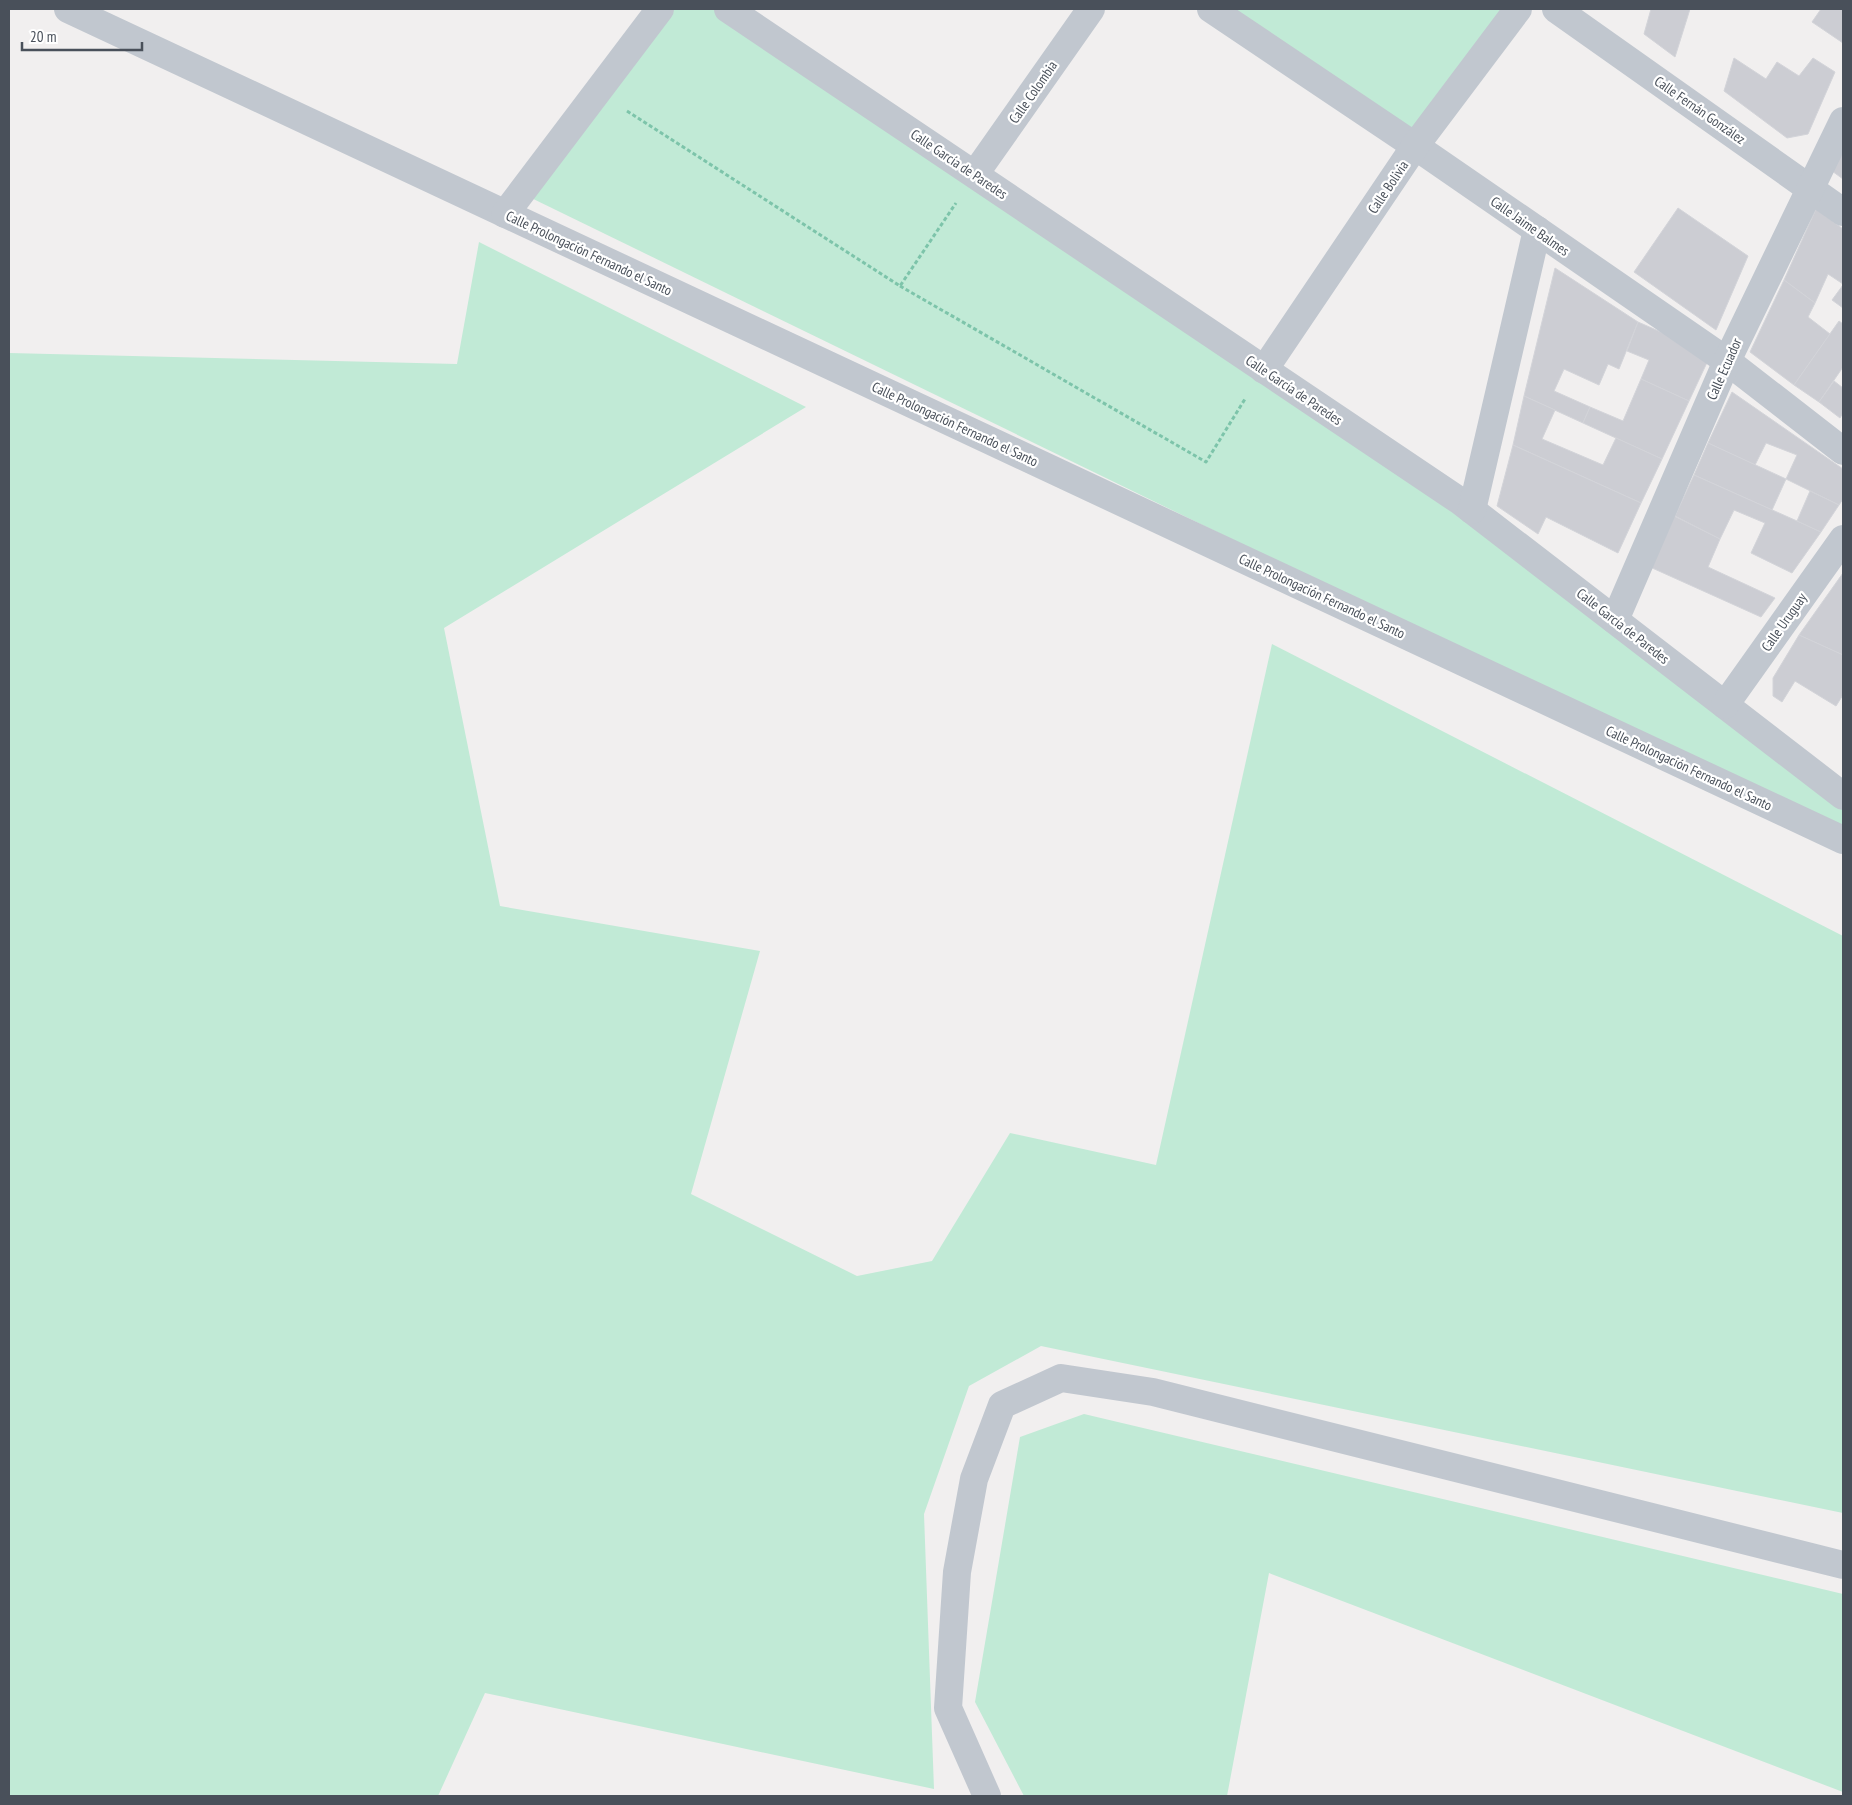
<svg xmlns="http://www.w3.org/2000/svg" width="1852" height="1805" font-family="'PT Sans Narrow',sans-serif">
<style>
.green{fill:#c1ead6}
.building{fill:#cccdd3;stroke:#d3d4d9}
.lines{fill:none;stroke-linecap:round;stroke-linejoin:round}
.path{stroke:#7dc4aa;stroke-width:3;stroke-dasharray:4 2.5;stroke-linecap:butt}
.minor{stroke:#c1c7cf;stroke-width:28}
.labels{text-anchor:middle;stroke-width:4.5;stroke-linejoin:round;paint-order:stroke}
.street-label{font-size:14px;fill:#49505a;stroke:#fff}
</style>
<rect width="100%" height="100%" fill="#f1efef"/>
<g class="green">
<path d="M660,9H728L1264,370L1843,796V837L521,193Z"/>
<path d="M1211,9H1518L1415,146Z"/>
<path d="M479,242L806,407L444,628L500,906L760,951L691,1194L857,1276L932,1261L1010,1133L1156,1165L1272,644L1843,936V1513L1041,1346L969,1386L924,1514L934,1789L485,1693L438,1796H9V353L457,364Z"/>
<path d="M1084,1414L1843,1594V1792L1269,1573L1227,1796H1024L975,1702L1020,1437Z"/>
</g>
<g class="building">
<path d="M1651,9H1690L1675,57L1644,34Z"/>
<path d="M1821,9H1843V43L1812,22Z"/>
<path d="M1734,58L1766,79L1777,62L1799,76L1813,58L1835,72L1808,134L1787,138L1724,91Z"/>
<path d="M1843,146V179L1832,171Z"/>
<path d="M1678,208L1748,256L1716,330L1634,272Z"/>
<path d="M1816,209L1843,229V284L1828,274L1815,303L1784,280Z"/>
<path d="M1555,268L1638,322L1619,369L1608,364L1599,385L1564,369L1554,391L1590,407L1583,423L1524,396Z"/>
<path d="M1784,280L1815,303L1808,317L1830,334L1794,385L1750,352Z"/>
<path d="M1843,285V308L1832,300Z"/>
<path d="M1839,321L1843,324V367L1819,402L1794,385Z"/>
<path d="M1638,322L1711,354L1689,401L1641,379L1649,360L1627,351Z"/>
<path d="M1641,379L1689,401L1662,459L1583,423L1590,407L1623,421Z"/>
<path d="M1834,381L1843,388V413L1840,418L1819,402Z"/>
<path d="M1732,392L1843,469V499L1839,505L1786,479L1797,455L1766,443L1755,465L1708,443Z"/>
<path d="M1524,396L1555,410L1542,439L1603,465L1616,438L1662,459L1641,503L1513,445Z"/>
<path d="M1708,443L1786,479L1772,510L1694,475Z"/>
<path d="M1513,445L1641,503L1618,553L1546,517L1538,534L1497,506Z"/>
<path d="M1694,475L1797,521L1821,532L1792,573L1751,553L1765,523L1734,510L1720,539L1675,516Z"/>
<path d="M1810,491L1839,505L1821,532L1797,521Z"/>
<path d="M1674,516L1720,539L1708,567L1775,598L1761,617L1650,567Z"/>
<path d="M1843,573V655L1799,635Z"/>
<path d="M1799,635L1843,655V695L1836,706L1795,681L1782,702L1773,696V678Z"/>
</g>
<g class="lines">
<g class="path">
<path d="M627,111L900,286L956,203"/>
<path d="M900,286L1206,462L1245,399"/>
</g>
<g class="minor">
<path d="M68,9L1843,840"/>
<path d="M728,9L1460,501L1843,796"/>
<path d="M1211,9L1415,146L1727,361L1843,451"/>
<path d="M1556,9L1843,212"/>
<path d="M975,174L1091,9"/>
<path d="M505,214L660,9"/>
<path d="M1264,370L1415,146L1518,9"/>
<path d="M1472,510L1537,230"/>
<path d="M1615,620L1727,361L1843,121"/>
<path d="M1725,705L1843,539"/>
<path d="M987,1796L948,1708L957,1572L974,1479L1002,1405L1061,1378L1153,1392L1843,1565"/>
</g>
</g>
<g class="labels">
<g class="street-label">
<text transform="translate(1033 92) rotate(-55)" y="5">Calle Colombia</text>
<text transform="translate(1700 110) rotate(35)" y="5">Calle Fernán González</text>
<text transform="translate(959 164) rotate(34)" y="5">Calle García de Paredes</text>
<text transform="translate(1388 187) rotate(-56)" y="5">Calle Bolivia</text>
<text transform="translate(1530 226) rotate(35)" y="5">Calle Jaime Balmes</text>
<text transform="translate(589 253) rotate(25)" y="5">Calle Prolongación Fernando el Santo</text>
<text transform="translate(1724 369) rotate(-66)" y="5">Calle Ecuador</text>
<text transform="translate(1294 390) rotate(34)" y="5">Calle García de Paredes</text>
<text transform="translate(955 424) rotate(25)" y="5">Calle Prolongación Fernando el Santo</text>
<text transform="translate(1322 596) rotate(25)" y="5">Calle Prolongación Fernando el Santo</text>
<text transform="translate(1784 622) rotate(-55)" y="5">Calle Uruguay</text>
<text transform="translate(1623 626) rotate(38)" y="5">Calle García de Paredes</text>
<text transform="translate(1689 768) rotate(25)" y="5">Calle Prolongación Fernando el Santo</text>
</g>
</g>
<rect width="1852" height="1805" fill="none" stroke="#49505a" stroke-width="20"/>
<path d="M22 42v8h120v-8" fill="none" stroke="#49505a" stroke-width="2.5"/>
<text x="30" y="42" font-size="15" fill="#49505a" stroke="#ffffff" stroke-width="4" paint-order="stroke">20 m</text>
</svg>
